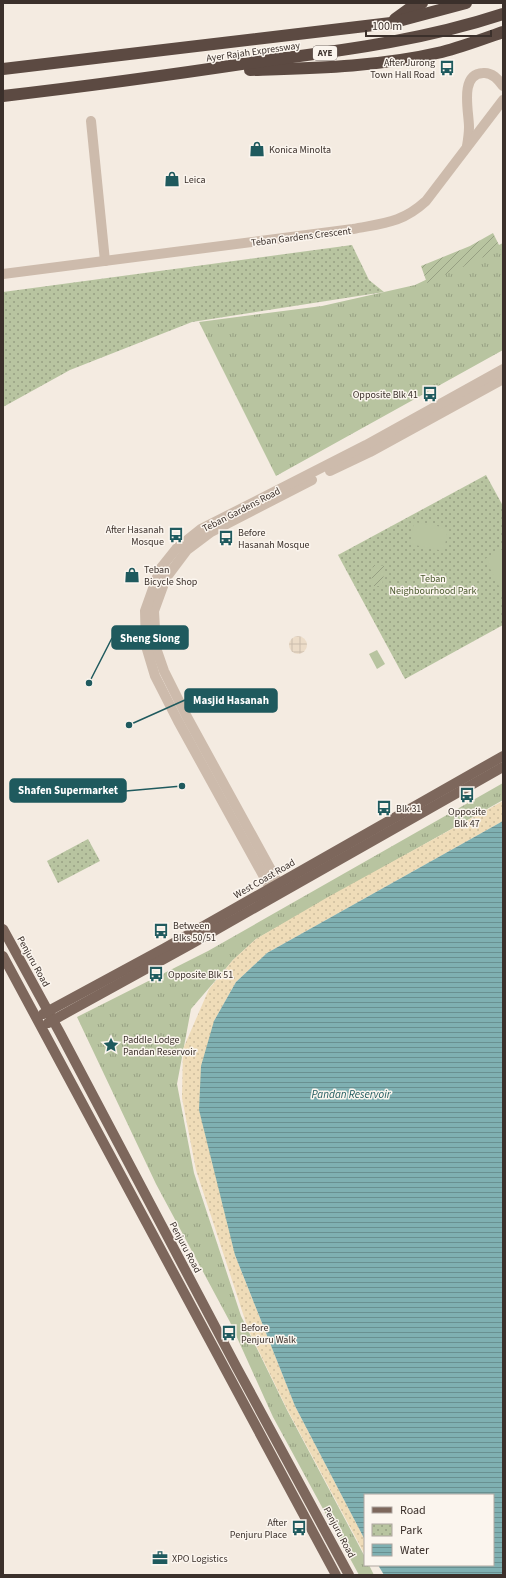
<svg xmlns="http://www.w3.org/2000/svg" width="506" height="1578" font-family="'Source Sans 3',sans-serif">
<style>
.grass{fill:url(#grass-tufts)}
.sand{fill:url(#sand-dots)}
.park{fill:url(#park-dots)}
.garden{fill:url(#garden-furrows)}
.pitch{fill:#b8c4a0}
.plaza{fill:url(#plaza-grid)}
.water{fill:url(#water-rules)}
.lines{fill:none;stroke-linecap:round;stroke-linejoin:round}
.minor{stroke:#cdbbac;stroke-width:10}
.major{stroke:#7d675c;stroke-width:10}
.highway{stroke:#5c4a42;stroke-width:12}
.labels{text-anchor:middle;stroke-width:3;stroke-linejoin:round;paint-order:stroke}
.shield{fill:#fbf5ee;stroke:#756b66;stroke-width:1}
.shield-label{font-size:9px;font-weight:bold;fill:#3b302b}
.street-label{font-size:10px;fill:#3b302b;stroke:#fbf5ee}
.poi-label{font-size:10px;fill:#3b302b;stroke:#fbf5ee;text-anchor:start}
.park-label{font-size:10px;fill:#4a5a2e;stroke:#fbf5ee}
.water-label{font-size:11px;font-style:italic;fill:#1f5a5e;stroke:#fbf5ee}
.leader{fill:none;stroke:#1f5a5e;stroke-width:1.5}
.callout-dot{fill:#1f5a5e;stroke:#fbf5ee;stroke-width:1.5}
.callout{fill:#1f5a5e;stroke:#1f5a5e;stroke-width:1.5}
.callout-label{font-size:11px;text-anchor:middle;font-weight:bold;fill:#fff}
</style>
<defs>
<pattern id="grass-tufts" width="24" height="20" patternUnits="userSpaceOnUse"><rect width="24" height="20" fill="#b8c4a0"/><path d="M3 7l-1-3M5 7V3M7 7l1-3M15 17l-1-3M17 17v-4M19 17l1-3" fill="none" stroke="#97a083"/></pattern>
<pattern id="sand-dots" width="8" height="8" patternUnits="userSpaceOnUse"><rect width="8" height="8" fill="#efdcb8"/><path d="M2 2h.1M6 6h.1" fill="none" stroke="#cebd9e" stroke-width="1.8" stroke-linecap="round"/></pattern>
<pattern id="park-dots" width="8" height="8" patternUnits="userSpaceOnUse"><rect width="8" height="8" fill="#b8c4a0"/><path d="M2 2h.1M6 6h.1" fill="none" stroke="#97a083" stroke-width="1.8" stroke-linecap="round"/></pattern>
<pattern id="garden-furrows" width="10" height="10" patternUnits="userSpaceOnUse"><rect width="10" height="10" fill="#b8c4a0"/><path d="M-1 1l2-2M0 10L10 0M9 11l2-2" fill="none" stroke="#97a083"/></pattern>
<pattern id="plaza-grid" width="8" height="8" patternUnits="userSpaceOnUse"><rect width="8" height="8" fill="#ecdcc8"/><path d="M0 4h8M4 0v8" fill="none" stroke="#cbbdac"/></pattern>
<pattern id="water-rules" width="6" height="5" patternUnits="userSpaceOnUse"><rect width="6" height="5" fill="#7fb0b2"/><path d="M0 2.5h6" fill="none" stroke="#699091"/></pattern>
</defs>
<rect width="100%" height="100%" fill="#f4ebe1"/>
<g class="grass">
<path d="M503,243V350L276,476L199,322L322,306L415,285Z"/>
<path d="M503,783V800L256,939L233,960L191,1009L177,1084L194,1173L241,1316L287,1410L365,1557V1565H369L374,1575H359L273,1417L230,1322L156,1184L77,1017L208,951Z"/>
</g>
<path class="sand" d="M503,801V821L267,953L236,982L214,1021L235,1255L295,1406L365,1540V1555L287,1409L248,1329L196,1170L182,1098L183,1049L209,989L233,960L256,939L328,897Z"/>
<g class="park">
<path d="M352,245L369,280L384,292L192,322L70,370L3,407V292Z"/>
<path d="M486,475L503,506V625L405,679L338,555Z"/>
<path d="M88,839L100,861L58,883L47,861Z"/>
</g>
<g class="garden">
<path d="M493,233L501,249L427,283L421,266L470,246Z"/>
<path d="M373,565L385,566L382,586H371Z"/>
</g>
<g class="pitch">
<path d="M414,522L448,528L444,551L410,544Z"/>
<path d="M503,549V594L485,559Z"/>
<path d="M377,650L385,664L377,669L369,654Z"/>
</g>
<circle class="plaza" cx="298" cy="645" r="9"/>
<path class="water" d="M503,821V1575H384L378,1565H493V1495H365V1540L295,1406L235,1255L199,1110L201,1066L214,1021L236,982L267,953Z"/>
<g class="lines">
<g class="minor">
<path d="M91,121L105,261"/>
<path d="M467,146C468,140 469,134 469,127C469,112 459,74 483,73C492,72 498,79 503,86"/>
<path d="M3,274L353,229C384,223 402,223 426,201L503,100"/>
<path d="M330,471L370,452L503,379"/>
<path d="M282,890L187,717L164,671L156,648L154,611L166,578L187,550L211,532L312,480"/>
<path d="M274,895L178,721L155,676L146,646L145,611L160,569L176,549L201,529L366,445L503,369"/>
</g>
<g class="major">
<path d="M3,929L60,1033L237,1368L349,1575"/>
<path d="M3,956C114,1163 225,1369 336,1575"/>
<path d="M43,1014L165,948L503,756"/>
<path d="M48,1023L191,944L503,767"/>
</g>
<g class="highway">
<path d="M395,19L413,6L422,3"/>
<path d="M3,69L391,23L466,3"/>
<path d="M250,70C315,68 378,67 442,52C462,47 483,39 503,32"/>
<path d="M3,96C90,86 177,74 263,61C345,50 424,40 503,14"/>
</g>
</g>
<defs>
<symbol id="bus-bare" viewBox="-9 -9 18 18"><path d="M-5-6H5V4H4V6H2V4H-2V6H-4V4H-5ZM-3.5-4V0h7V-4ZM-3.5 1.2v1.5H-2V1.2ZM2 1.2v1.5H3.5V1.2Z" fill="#1f5a5e" stroke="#fbf5ee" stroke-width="2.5" paint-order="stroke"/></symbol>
<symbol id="shop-bare" viewBox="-9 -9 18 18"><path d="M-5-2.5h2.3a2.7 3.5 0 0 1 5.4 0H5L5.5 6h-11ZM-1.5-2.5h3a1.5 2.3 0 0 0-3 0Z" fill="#1f5a5e" stroke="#fbf5ee" stroke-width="2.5" paint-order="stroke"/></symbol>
<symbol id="sight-bare" viewBox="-9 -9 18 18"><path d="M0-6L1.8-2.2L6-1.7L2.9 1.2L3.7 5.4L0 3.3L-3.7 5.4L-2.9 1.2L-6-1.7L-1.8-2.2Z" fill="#1f5a5e" stroke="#fbf5ee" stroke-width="2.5" paint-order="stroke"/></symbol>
<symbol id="office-bare" viewBox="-9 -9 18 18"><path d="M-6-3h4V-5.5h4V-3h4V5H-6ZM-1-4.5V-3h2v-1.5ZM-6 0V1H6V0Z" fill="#1f5a5e" stroke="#fbf5ee" stroke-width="2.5" paint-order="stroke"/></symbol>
</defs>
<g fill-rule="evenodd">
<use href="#bus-bare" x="436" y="57" width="22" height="22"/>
<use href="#shop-bare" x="246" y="138" width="22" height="22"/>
<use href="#shop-bare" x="161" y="168" width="22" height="22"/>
<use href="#bus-bare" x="419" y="383" width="22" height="22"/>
<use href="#bus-bare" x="165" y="524" width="22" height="22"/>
<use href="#bus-bare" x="215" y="527" width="22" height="22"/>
<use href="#shop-bare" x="121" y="564" width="22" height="22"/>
<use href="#bus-bare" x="456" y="784" width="22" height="22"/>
<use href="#bus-bare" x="373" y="797" width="22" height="22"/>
<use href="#bus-bare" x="150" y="920" width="22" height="22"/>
<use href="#bus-bare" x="145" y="963" width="22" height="22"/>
<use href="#sight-bare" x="100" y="1034" width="22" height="22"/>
<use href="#bus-bare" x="218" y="1322" width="22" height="22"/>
<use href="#bus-bare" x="288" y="1517" width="22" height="22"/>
<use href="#office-bare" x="149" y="1547" width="22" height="22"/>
</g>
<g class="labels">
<rect class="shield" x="313" y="46" width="24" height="14" rx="3"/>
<g class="shield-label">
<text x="325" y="56">AYE</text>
</g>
<g class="street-label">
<text transform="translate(253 51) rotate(-8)" y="4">Ayer Rajah Expressway</text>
<text transform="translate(301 236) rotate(-7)" y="4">Teban Gardens Crescent</text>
<text transform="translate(241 509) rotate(-27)" y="4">Teban Gardens Road</text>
<text transform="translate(264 878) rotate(-30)" y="4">West Coast Road</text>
<text transform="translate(34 961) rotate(61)" y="4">Penjuru Road</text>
<text transform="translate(186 1247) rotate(62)" y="4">Penjuru Road</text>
<text transform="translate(340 1532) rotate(62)" y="4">Penjuru Road</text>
</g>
<g class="poi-label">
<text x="435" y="66" text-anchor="end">After Jurong<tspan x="435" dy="12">Town Hall Road</tspan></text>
<text x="269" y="153">Konica Minolta</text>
<text x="184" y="183">Leica</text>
<text x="418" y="398" text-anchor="end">Opposite Blk 41</text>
<text x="164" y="533" text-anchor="end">After Hasanah<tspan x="164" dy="12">Mosque</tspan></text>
<text x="238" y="536">Before<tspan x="238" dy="12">Hasanah Mosque</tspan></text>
<text x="144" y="573">Teban<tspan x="144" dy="12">Bicycle Shop</tspan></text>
<text x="396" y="812">Blk 31</text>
<text x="467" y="815" text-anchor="middle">Opposite<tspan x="467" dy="12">Blk 47</tspan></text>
<text x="173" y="929">Between<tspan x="173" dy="12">Blks 50/51</tspan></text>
<text x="168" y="978">Opposite Blk 51</text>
<text x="123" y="1043">Paddle Lodge<tspan x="123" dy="12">Pandan Reservoir</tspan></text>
<text x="241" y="1331">Before<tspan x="241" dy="12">Penjuru Walk</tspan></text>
<text x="287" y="1526" text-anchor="end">After<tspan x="287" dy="12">Penjuru Place</tspan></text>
<text x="172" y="1562">XPO Logistics</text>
</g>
<g class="park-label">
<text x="433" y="582">Teban<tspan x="433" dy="12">Neighbourhood Park</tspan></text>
</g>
<g class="water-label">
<text x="351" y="1098">Pandan Reservoir</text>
</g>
</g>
<path class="leader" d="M89 683L112 638M129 725L185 700M182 786L126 791"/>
<g class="callout-dot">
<circle cx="89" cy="683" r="4"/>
<circle cx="129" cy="725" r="4"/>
<circle cx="182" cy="786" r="4"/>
</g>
<g class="callout">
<rect x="112" y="626" width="76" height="23" rx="4"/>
<rect x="185" y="689" width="92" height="23" rx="4"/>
<rect x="10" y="779" width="116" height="23" rx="4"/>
</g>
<g class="callout-label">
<text x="150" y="642">Sheng Siong</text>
<text x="231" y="704">Masjid Hasanah</text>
<text x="68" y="794">Shafen Supermarket</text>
</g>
<rect width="506" height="1578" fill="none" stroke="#3b302b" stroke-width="8"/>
<rect x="364" y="1494" width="130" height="72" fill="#fbf5ee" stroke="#aea6a0"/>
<rect x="372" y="1507" width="20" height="6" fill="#7d675c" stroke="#aea6a0"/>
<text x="400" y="1514" font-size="12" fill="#3b302b">Road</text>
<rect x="372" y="1524" width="20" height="12" fill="url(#park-dots)" stroke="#aea6a0"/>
<text x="400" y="1534" font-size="12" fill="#3b302b">Park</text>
<rect x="372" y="1544" width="20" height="12" fill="url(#water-rules)" stroke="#aea6a0"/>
<text x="400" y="1554" font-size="12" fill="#3b302b">Water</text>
<path d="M366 30v6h125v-6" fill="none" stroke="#3b302b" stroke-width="2"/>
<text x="372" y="30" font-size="12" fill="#3b302b" stroke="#fbf5ee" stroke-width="3" paint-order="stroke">100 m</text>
</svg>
